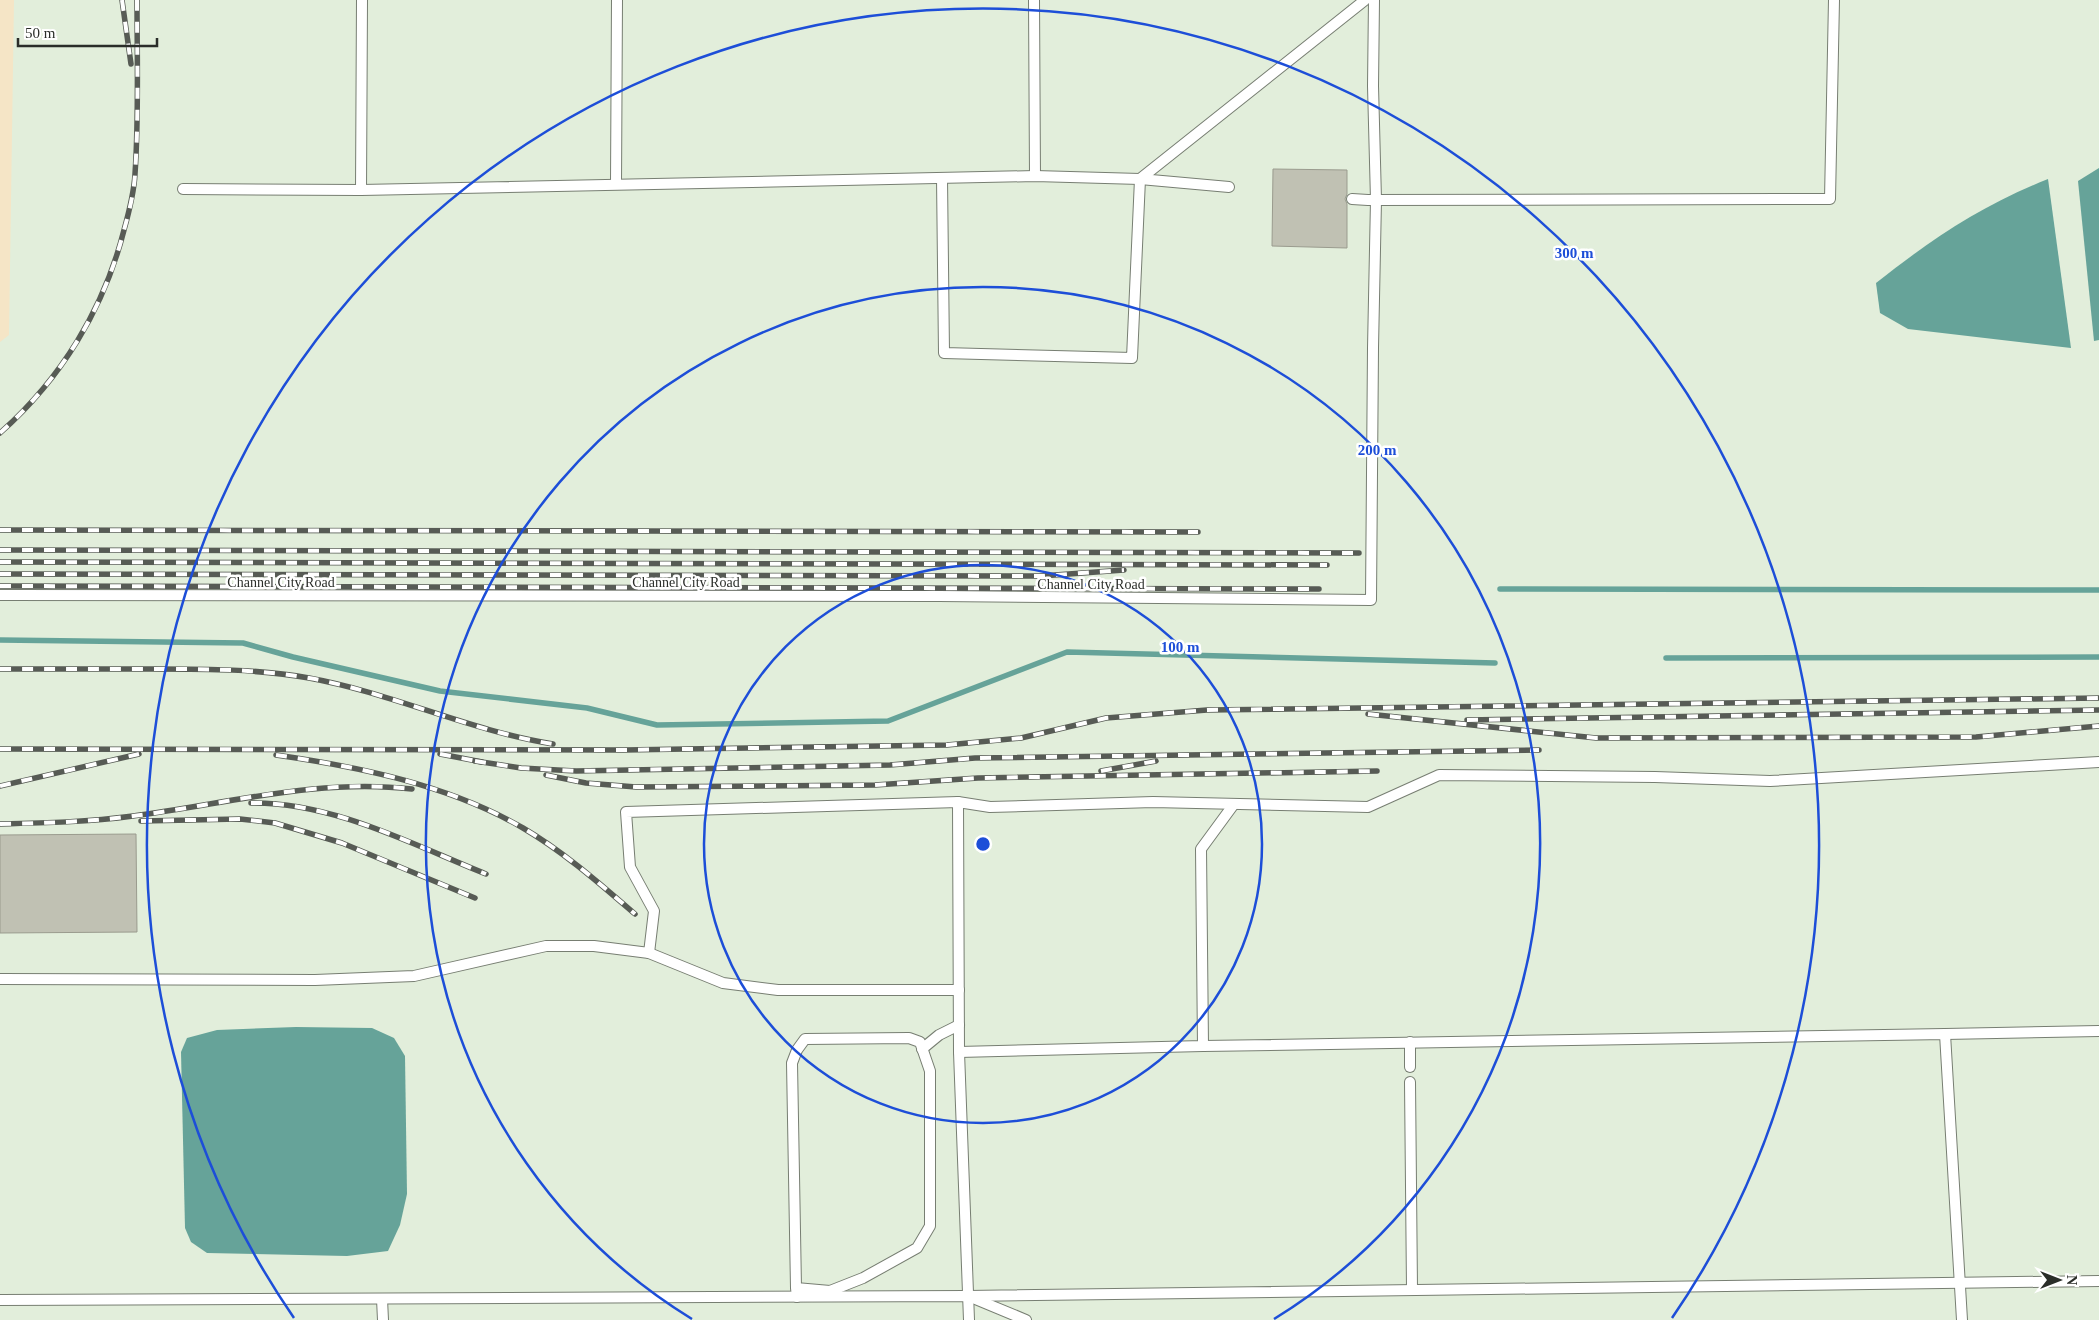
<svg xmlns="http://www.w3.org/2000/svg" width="2099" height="1320" font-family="'Times New Roman',serif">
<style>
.built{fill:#e2eedb}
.green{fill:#f5e5c6}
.water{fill:#66a399}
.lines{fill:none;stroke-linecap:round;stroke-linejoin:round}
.stream{stroke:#66a399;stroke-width:5.5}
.building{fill:#c0c1b3;stroke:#9a9b8e}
.service-casing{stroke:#777e72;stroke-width:12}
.service{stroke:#fff;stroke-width:10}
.rail-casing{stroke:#575b55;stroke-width:5.5}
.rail{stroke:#fff;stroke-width:4;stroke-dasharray:11;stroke-linecap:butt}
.ring{fill:none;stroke:#1d4ed8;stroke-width:2.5}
.labels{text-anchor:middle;stroke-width:5;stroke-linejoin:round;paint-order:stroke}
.street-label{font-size:14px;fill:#2a2d29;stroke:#fff}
.centre{fill:#1d4ed8;stroke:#fff;stroke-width:2.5}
.ring-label{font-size:15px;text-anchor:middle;font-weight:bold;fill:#1d4ed8;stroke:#fff;stroke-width:5;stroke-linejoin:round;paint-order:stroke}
</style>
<rect width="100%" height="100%" fill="#eff8eb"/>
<rect class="built" x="0" y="0" width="2099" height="1320"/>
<path class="green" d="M0,0H14L9,335L0,342Z"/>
<g class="water">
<path d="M2099,168V340L2094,341L2078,181Z"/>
<path d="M2048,179L2071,348L1908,329L1880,313L1876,283C1933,238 1981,206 2048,179Z"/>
<path d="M296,1027L372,1028L394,1038L405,1056L407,1194L400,1225L388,1251L347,1256L207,1253L191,1242L185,1228L181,1052L187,1038L217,1030Z"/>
</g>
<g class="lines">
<g class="stream">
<path d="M1500,589L2099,590"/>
<path d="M0,640L243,643L293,657L440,691L587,708L657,725L888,721L1067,652L1495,663"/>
<path d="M1666,658L2099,657"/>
</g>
</g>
<g class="building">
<path d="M1273,169L1347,170V194L1345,199L1347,204V248L1272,246Z"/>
<path d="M136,834L137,932L0,933V835Z"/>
</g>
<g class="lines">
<defs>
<g id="service">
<path d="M1034,0L1035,176"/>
<path d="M942,178L944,353L1132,358L1140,179L1365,0"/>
<path d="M616,184L617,0"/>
<path d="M183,189L361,190L1035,176L1140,179L1229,187"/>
<path d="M361,190L362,0"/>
<path d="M1352,199L1368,200L1830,199L1834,0"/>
<path d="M0,595L939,596L1371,600L1373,348L1376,200L1373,86L1374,0"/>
<path d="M958,802L959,1052L969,1320"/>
<path d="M649,953L723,983L778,990H959"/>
<path d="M0,979L315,980L414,976L546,946H594L649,953L654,911L630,867L626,812L958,802L990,807L1153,802L1368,807L1439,775L1655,777L1770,781L2099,762"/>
<path d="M1945,1034L2099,1031"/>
<path d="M1410,1042V1067"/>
<path d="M1203,1046L1945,1034L1962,1320"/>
<path d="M922,1049L939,1035L959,1025"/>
<path d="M959,1052L1203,1046L1201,849L1234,804"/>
<path d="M1410,1082L1412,1289"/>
<path d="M796,1288L830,1291L863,1278L917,1248L930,1226V1071L920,1042L909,1038L805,1039L797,1050L792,1063L796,1288L797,1297"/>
<path d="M968,1296L2099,1281"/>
<path d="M382,1299L383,1320"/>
<path d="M0,1300L968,1296L1026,1320"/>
</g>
</defs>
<use href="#service" class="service-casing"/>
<use href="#service" class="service"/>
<defs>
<g id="rail">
<path d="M122,0L131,64"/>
<path d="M0,433C61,379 104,309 124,230C129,212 134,193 135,174C139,116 137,58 137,0"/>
<path d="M0,530L1198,532"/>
<path d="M0,550L1359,553"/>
<path d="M0,562L1327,565"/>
<path d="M0,574L1041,576L1124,570"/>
<path d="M0,586L1319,589"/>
<path d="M0,669C52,669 103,669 155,669C207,669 258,669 309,678C392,693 470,731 553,744"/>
<path d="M1368,714L1596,738L1976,737L2099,726"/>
<path d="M1467,720L2099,710"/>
<path d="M0,749L624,750L947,745L1021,738L1106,718L1207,710L2099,698"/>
<path d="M440,754L482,762"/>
<path d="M276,755C360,767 449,785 523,828C564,852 599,883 635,914"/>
<path d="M475,761L521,768L576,771L890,765L975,758L1539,750"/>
<path d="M1101,771L1156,761"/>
<path d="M546,775L586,783L636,787L875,785L978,778L1377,771"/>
<path d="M0,786L139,754"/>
<path d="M251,803C333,802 411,844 486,874"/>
<path d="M141,821L240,819L275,823L342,843L475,898"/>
<path d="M0,824C45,823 89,822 133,816C226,804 318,778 412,789"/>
</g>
</defs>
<use href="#rail" class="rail-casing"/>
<use href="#rail" class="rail"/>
</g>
<g class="ring">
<circle cx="983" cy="844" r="279"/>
<path d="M692 1319A557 557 0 1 1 1274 1319"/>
<path d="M294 1318A836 836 0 1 1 1672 1318"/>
</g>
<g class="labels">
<g class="street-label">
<text x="281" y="587">Channel City Road</text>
<text x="686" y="587">Channel City Road</text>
<text x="1091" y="589">Channel City Road</text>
</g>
</g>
<circle cx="983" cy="844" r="8" class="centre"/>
<g class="ring-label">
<text x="1574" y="258">300 m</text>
<text x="1377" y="455">200 m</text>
<text x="1180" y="652">100 m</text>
</g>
<g transform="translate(2059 1280) rotate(90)" stroke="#ffffff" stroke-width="4" paint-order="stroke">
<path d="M0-4L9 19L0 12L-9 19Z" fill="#2a2d29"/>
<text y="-8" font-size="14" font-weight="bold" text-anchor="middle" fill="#2a2d29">N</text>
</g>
<path d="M18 38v8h139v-8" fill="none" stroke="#2a2d29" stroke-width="2.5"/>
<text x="25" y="38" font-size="15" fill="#2a2d29" stroke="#ffffff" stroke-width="4" paint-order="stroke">50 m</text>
</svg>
